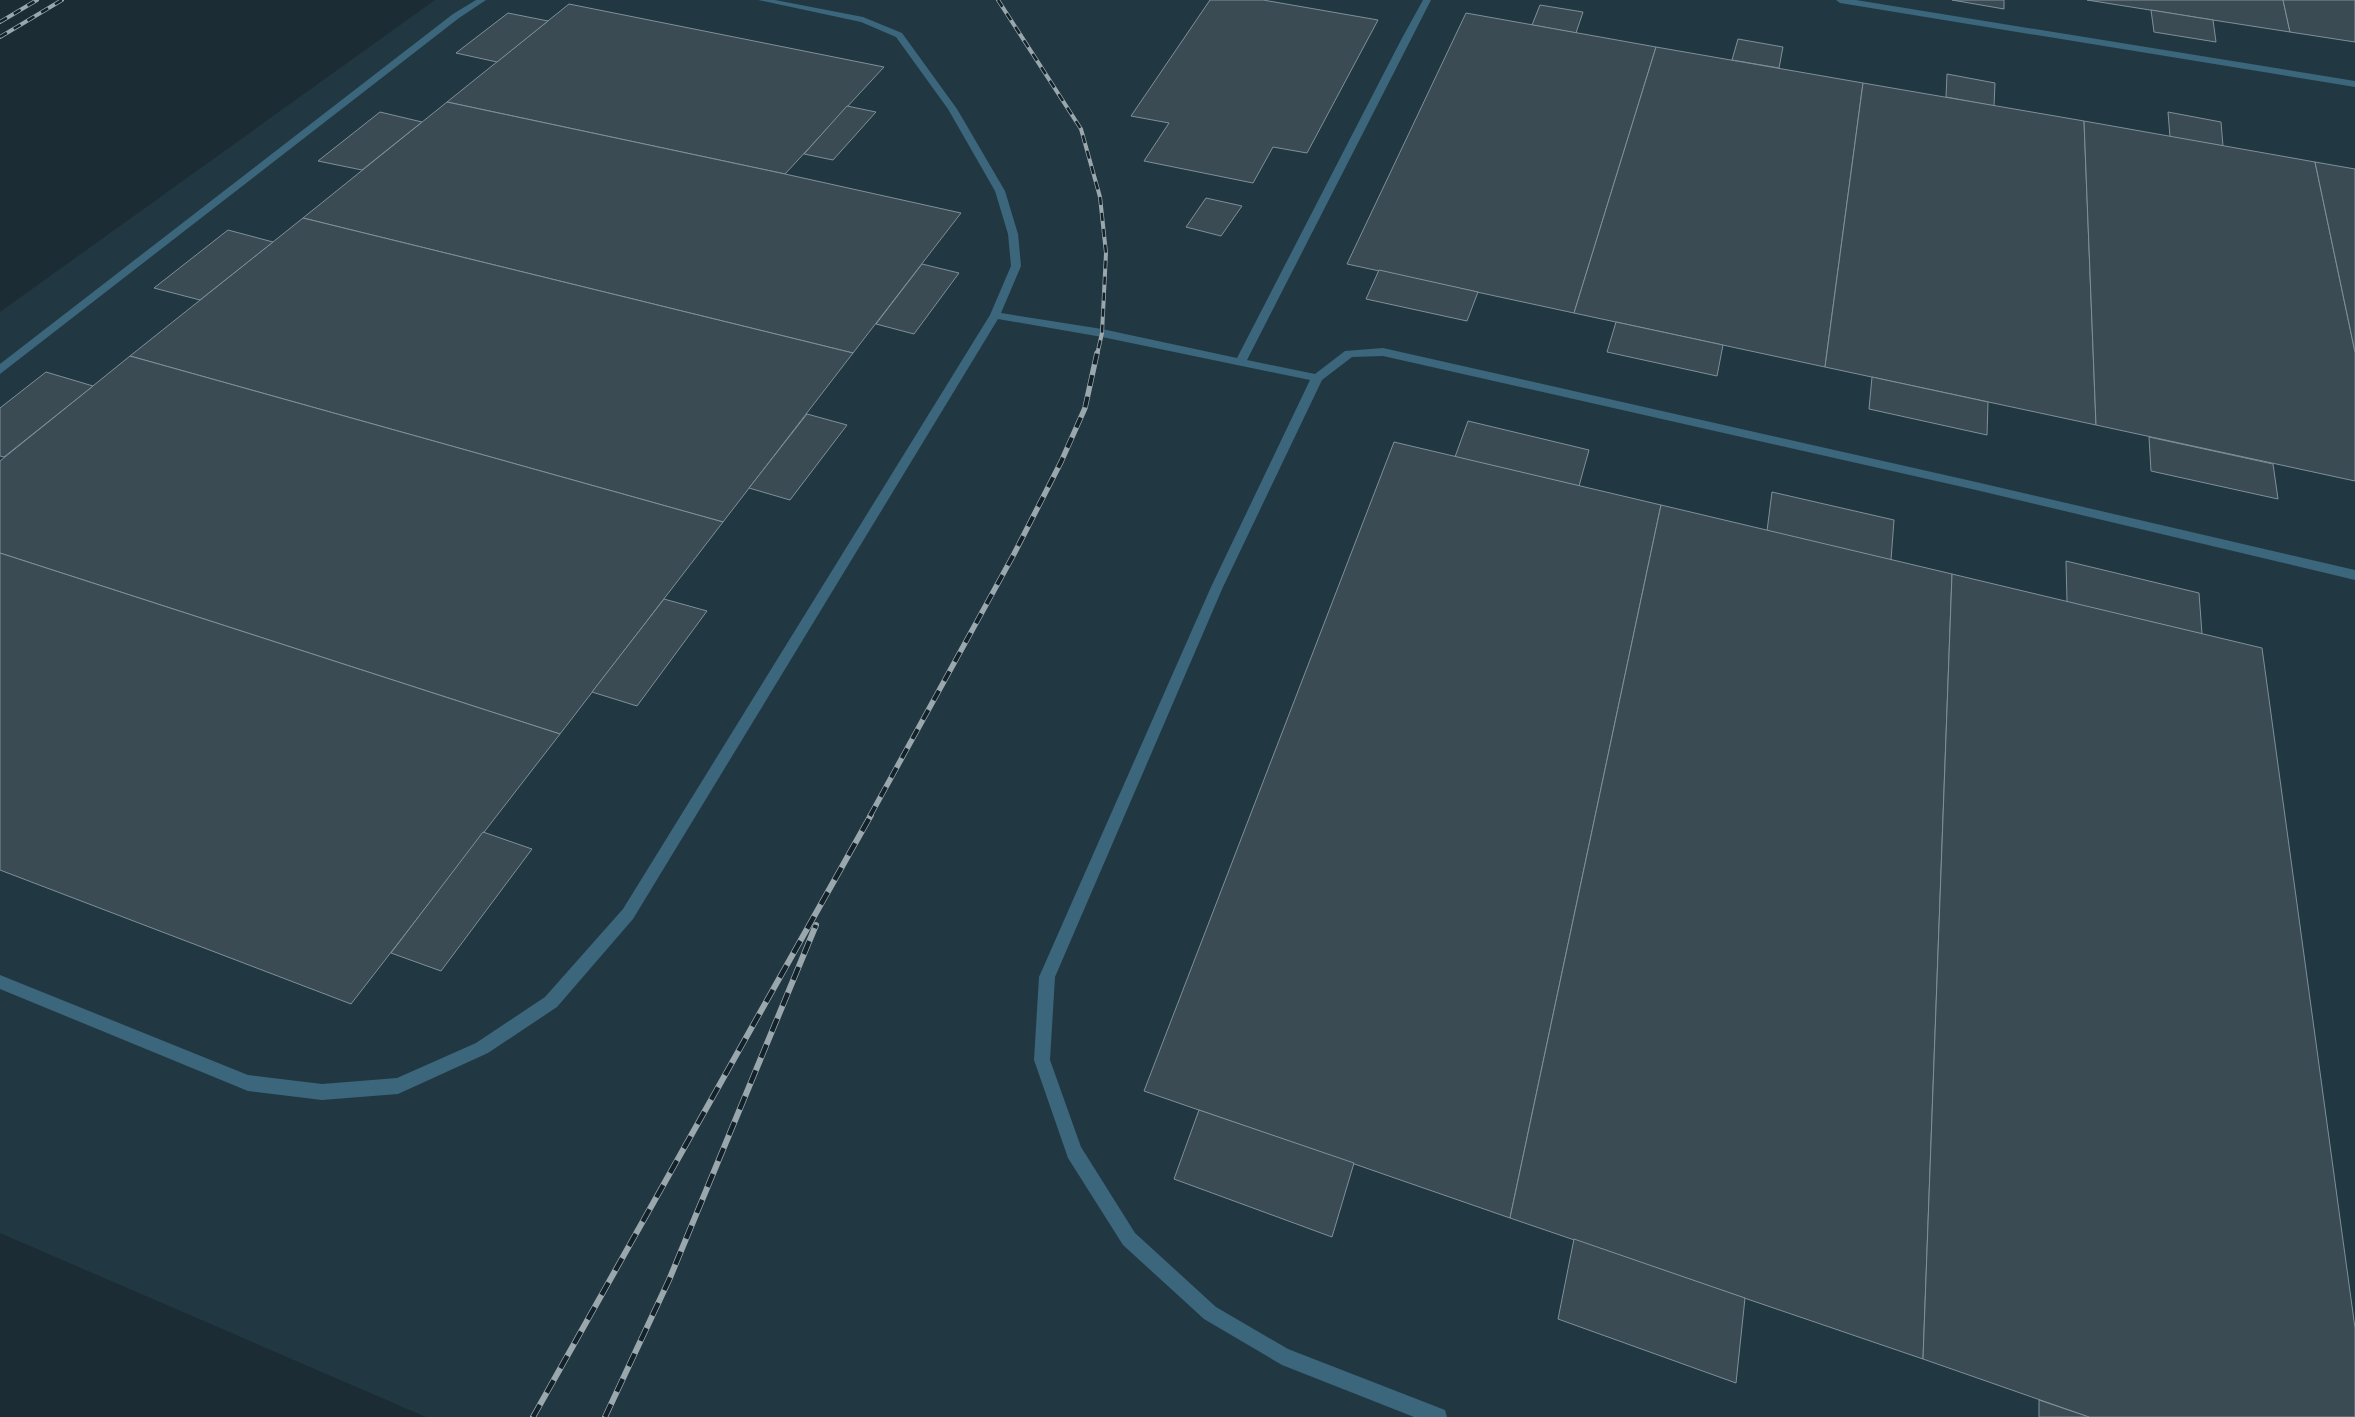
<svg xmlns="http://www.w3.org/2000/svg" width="2355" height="1417" font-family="Montserrat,sans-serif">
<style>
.built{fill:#213843}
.building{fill:#3b4b54;stroke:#7e909a}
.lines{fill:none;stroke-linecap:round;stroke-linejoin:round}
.service{fill:#3b667b;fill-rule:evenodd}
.rail-far2-casing{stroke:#9aa7ad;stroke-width:4}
.rail-far1-casing{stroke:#9aa7ad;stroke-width:5.5}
.rail-casing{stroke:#9aa7ad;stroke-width:6}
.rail-far2{stroke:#13222a;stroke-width:2.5;stroke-dasharray:8;stroke-linecap:butt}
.rail-far1{stroke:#13222a;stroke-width:4;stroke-dasharray:11;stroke-linecap:butt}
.rail{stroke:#13222a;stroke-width:4.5;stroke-dasharray:14;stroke-linecap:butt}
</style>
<rect width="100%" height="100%" fill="#1c2c34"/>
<path class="built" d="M435,0H2355V1417H426L0,1233V312Z"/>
<g class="building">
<path d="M1210,0H1263L1378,20L1307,153L1273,147L1253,183L1144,161L1169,123L1131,116Z"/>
<path d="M1952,0H2004V9Z"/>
<path d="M2087,0H2283L2290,32L2213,20Z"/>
<path d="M2283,0H2355V42L2290,32Z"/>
<path d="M569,4L884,67L785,174L447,102Z"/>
<path d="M1540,5L1583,12L1576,33L1532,25Z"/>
<path d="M2151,10L2213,20L2216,42L2154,32Z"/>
<path d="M508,13L548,21L497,62L456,53Z"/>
<path d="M1466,13L1656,47L1574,313L1347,264Z"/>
<path d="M1738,39L1783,47L1779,68L1732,60Z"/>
<path d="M1656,47L1863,83L1825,367L1574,313Z"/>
<path d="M1947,74L1995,83L1994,106L1946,97Z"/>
<path d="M1863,83L2084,121L2096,425L1825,367Z"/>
<path d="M447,102L785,174L961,213L853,353L303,218Z"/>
<path d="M847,106L876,112L833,160L804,154Z"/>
<path d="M380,112L422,122L362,170L318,161Z"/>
<path d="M2168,112L2221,122L2223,146L2170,137Z"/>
<path d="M2084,121L2315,162L2355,352V481L2096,425Z"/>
<path d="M2315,162L2355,169V352Z"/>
<path d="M1206,198L1242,206L1221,236L1186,227Z"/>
<path d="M303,218L853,353L723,522L130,356Z"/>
<path d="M228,230L273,242L200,300L154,288Z"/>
<path d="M922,264L959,273L914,334L876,324Z"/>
<path d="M1379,270L1478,292L1467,321L1366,299Z"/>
<path d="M1616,322L1723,345L1717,376L1607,352Z"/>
<path d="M130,356L723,522L560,734L0,553V461Z"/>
<path d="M46,372L93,386L4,457L0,456V408Z"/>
<path d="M1872,377L1988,402L1987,435L1869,409Z"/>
<path d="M807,414L847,425L790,500L749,488Z"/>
<path d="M1468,421L1589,450L1579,486L1455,457Z"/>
<path d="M2149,437L2273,464L2278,499L2151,471Z"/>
<path d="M1394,442L1661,505L1510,1218L1144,1091Z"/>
<path d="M1772,492L1894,520L1891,560L1767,531Z"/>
<path d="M1661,505L1952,574L1923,1359L1510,1218Z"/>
<path d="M0,553L560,734L351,1004L0,870Z"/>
<path d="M2066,561L2199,593L2202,634L2067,602Z"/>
<path d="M1952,574L2262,648L2355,1328V1417H2089L1923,1359Z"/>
<path d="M664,599L707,611L637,706L592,692Z"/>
<path d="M483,832L532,849L441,971L391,953Z"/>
<path d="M1199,1110L1354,1163L1332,1237L1174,1179Z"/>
<path d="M1574,1239L1745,1298L1736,1383L1558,1319Z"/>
<path d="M2039,1400L2089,1417H2039Z"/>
</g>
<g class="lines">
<g class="service">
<path d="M476,0H486L459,18L0,374V364L453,14Z"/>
<path d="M758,0H775L863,17L902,33L957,109L1005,191L1018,234L1021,266L1001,313L1102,329L1237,358L1401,40L1423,0H1431L1247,360L1315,374L1345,351L1383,348L1976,482L2355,570V580L1976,490L1383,356L1352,357L1322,380L1223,587L1055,977L1050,1060L1081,1147L1135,1233L1216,1307L1288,1349L1445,1410L1447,1417H1414L1282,1365L1204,1319L1123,1245L1068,1158L1034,1060L1039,977L1211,587L1310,380L1102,337L998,319L633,919L557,1007L488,1053L398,1094L322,1100L248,1091L0,989V975L248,1075L322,1084L397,1078L476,1043L545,997L623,909L990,315L1011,266L1008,234L995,191L948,109L896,37L861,22Z"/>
<path d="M1836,0H1856L2355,81V87L1840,3Z"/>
</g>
<defs>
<g id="rail-far2">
<path d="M998,0L1081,129L1100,197L1106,253L1102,333L1097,355"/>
<path d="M0,22L37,0"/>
<path d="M0,37L62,0"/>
</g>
<path id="rail-far1" d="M870,816L1014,554L1061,462L1085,408L1097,353"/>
<g id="rail">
<path d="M533,1417L871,815"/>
<path d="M605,1417L669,1280L816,925"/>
</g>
</defs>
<use href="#rail-far2" class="rail-far2-casing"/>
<use href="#rail-far1" class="rail-far1-casing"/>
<use href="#rail" class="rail-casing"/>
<use href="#rail-far2" class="rail-far2"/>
<use href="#rail-far1" class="rail-far1"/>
<use href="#rail" class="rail"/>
</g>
</svg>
